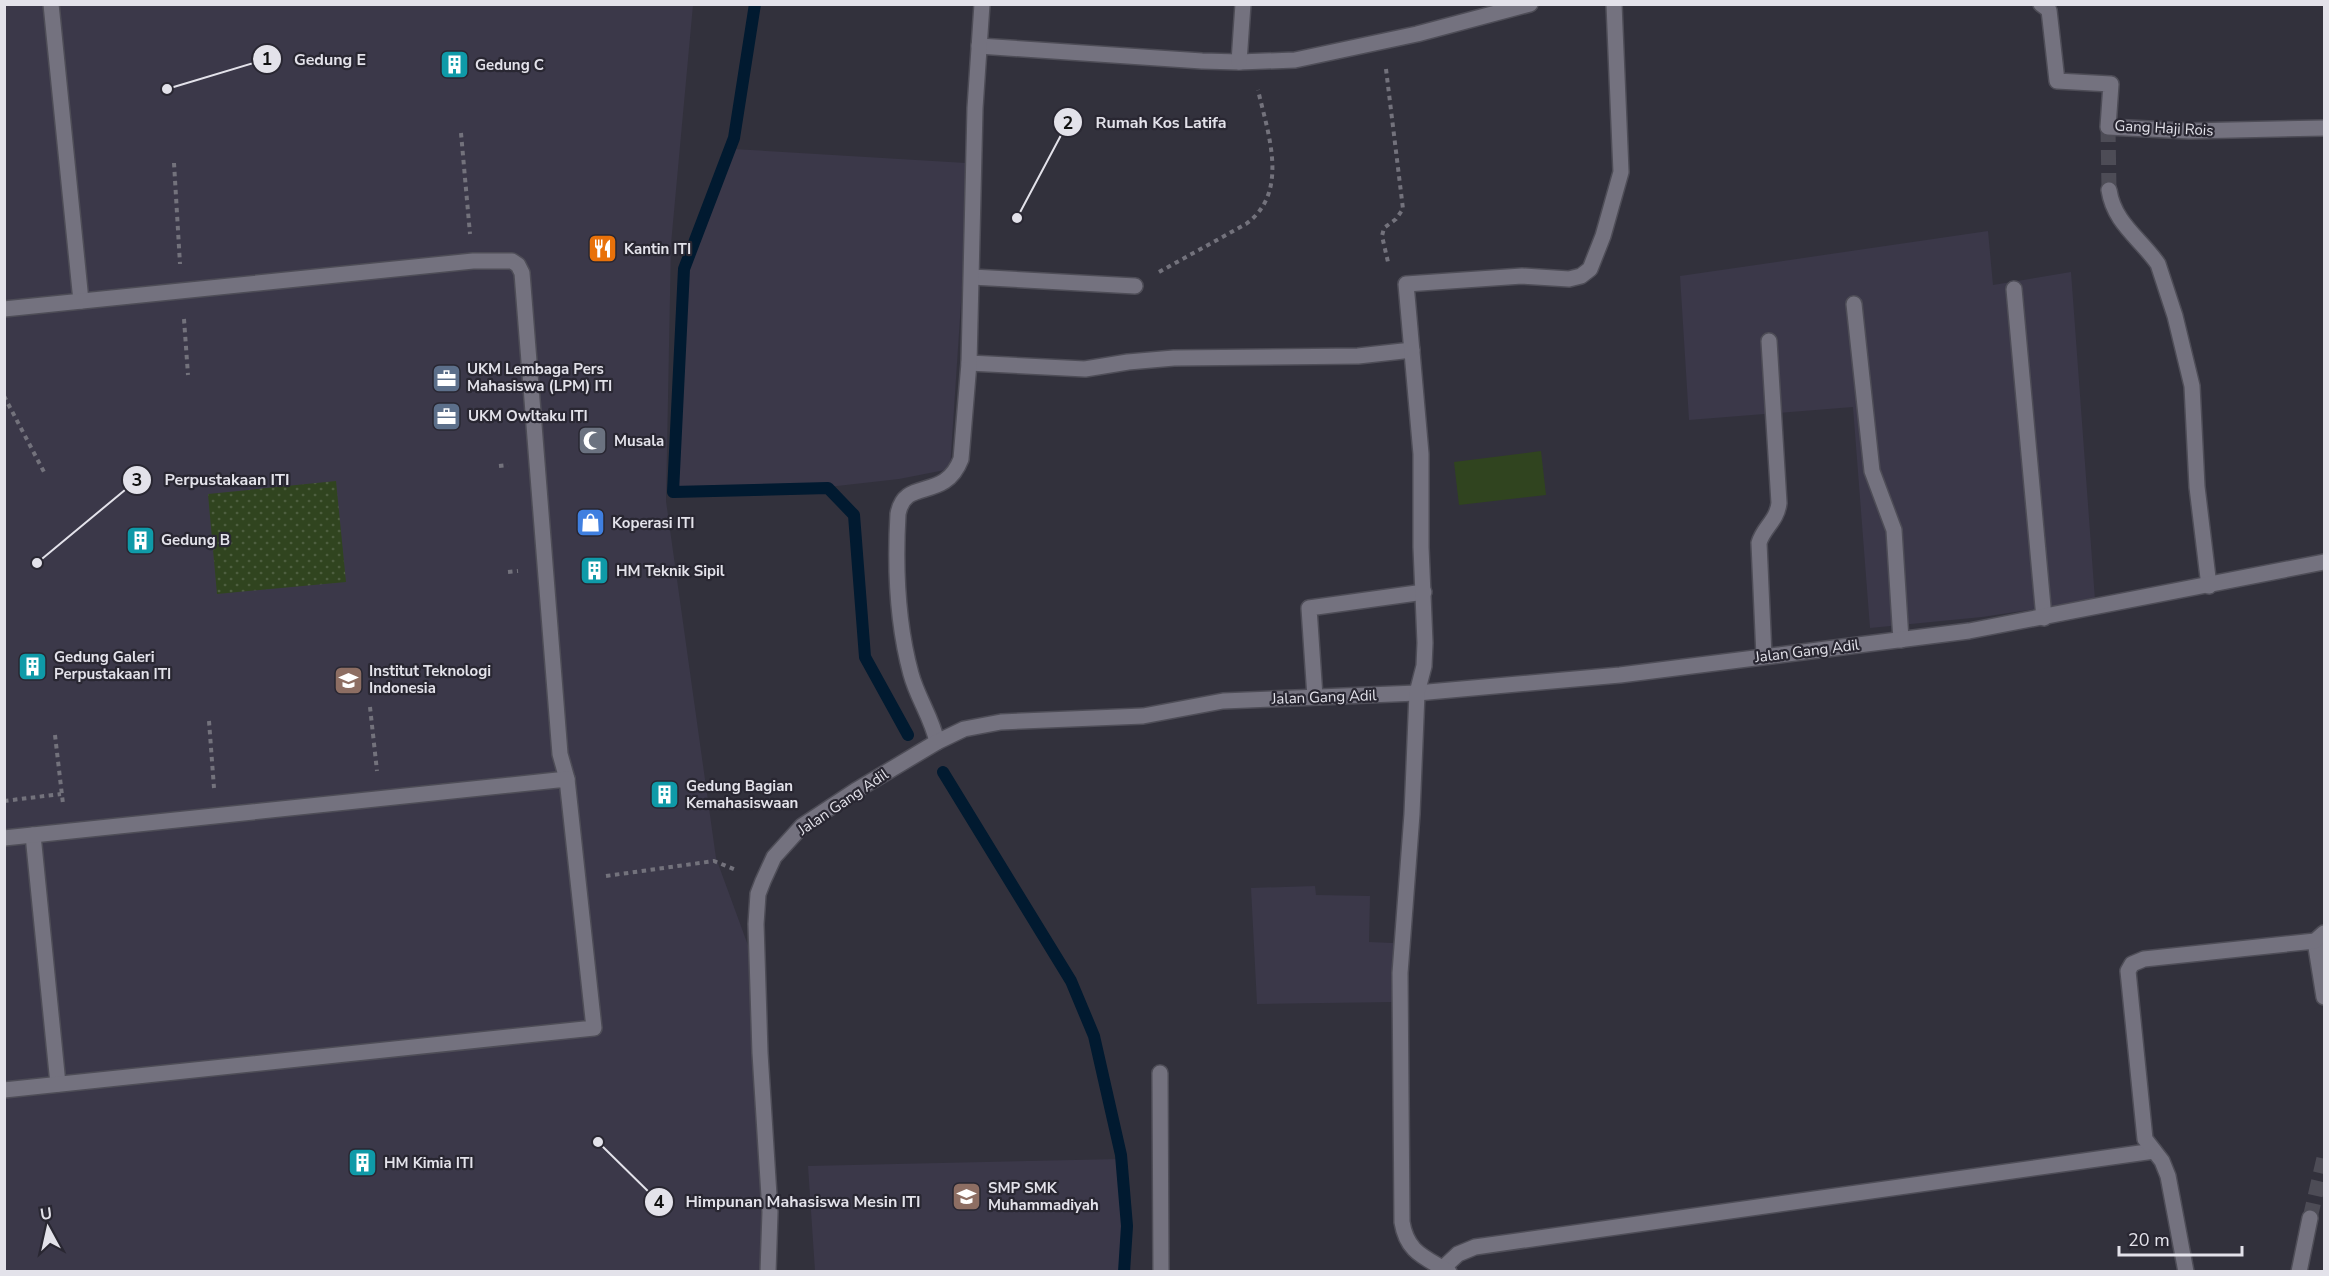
<svg xmlns="http://www.w3.org/2000/svg" width="2329" height="1276" font-family="'Nunito Sans',sans-serif">
<style>
.built{fill:#3b3849}
.green{fill:#30441f}
.garden{fill:url(#garden-dots)}
.lines{fill:none;stroke-linecap:round;stroke-linejoin:round}
.stream{stroke:#011a30;stroke-width:12}
.street-tunnel{stroke:#4d4c56;stroke-width:15;stroke-dasharray:15 8;stroke-linecap:butt}
.lane-casing{stroke:#4e4d57;stroke-width:18}
.street-casing{stroke:#4e4d57;stroke-width:18}
.path{stroke:#73727c;stroke-width:4;stroke-dasharray:4.5 4.5;stroke-linecap:butt}
.lane{stroke:#74727f;stroke-width:15}
.street{stroke:#74727f;stroke-width:15}
.labels{text-anchor:middle;stroke-width:4.5;stroke-linejoin:round;paint-order:stroke}
.poi-label{font-size:15px;font-weight:bold;fill:#e3e2ea;stroke:#292732;text-anchor:start}
.street-label{font-size:15px;fill:#e3e2ea;stroke:#292732}
.leader{fill:none;stroke:#e3e2ea;stroke-width:2}
.callout-dot{fill:#e3e2ea;stroke:#292732;stroke-width:2}
.mark-label{font-size:18px;text-anchor:middle;font-weight:bold;fill:#111}
.callout-label{font-size:16px;text-anchor:middle;font-weight:bold;fill:#e3e2ea;stroke:#292732;stroke-width:4.5;stroke-linejoin:round;paint-order:stroke}
</style>
<defs>
<pattern id="garden-dots" width="8" height="8" patternUnits="userSpaceOnUse" patternTransform="scale(1.5)"><rect width="8" height="8" fill="#30441f"/><path d="M2 2h.1M6 6h.1" fill="none" stroke="#4e5f40" stroke-width="1.8" stroke-linecap="round"/></pattern>
</defs>
<rect width="100%" height="100%" fill="#32313c"/>
<g class="built">
<path d="M5,5H693L671,244L666,501L716,858L757,970L771,1271L5,1272Z"/>
<path d="M733,149L966,163L963,273L950,469L899,479L828,487L674,492L687,270Z"/>
<path d="M1988,231L1993,285L2071,272L2095,600L1982,617L1870,628L1853,407L1689,420L1680,276Z"/>
<path d="M1315,886L1316,895L1370,896L1369,942L1393,943L1395,1002L1257,1004L1251,888Z"/>
<path d="M1121,1159L1126,1228L1122,1271H815L808,1166Z"/>
</g>
<path class="green" d="M1541,451L1546,495L1459,505L1454,462Z"/>
<path class="garden" d="M336,481L346,582L217,594L208,494Z"/>
<g class="lines">
<g class="stream">
<path d="M755,4L734,138L684,269L673,492L828,488L854,515L865,657L908,735"/>
<path d="M943,772L1071,981L1094,1036L1121,1155L1127,1226L1124,1272"/>
</g>
<g class="street-tunnel">
<path d="M2108,127L2109,190"/>
<path d="M2310,1218L2324,1158"/>
</g>
<defs>
<g id="lane">
<path d="M2014,289L2044,618"/>
<path d="M1854,304L1872,471L1894,530L1901,640"/>
<path d="M1764,656L1759,543C1763,528 1777,521 1779,503L1769,341"/>
<path d="M33,835L58,1084"/>
</g>
<g id="street">
<path d="M51,4L81,301"/>
<path d="M2041,4L2049,10L2057,81L2111,84L2108,127L2189,131L2324,128"/>
<path d="M979,46L1202,61L1239,62L1295,60L1417,34L1530,4"/>
<path d="M1239,62L1243,4"/>
<path d="M2109,190C2114,223 2140,238 2158,264L2175,316L2192,386L2197,487L2209,586"/>
<path d="M972,277L1135,286"/>
<path d="M4,309L473,261H512L518,265L522,273L560,754L567,779"/>
<path d="M969,363L1085,369L1128,362L1174,358L1358,356L1412,350"/>
<path d="M1315,697L1309,608L1424,592"/>
<path d="M937,742C932,718 917,697 911,674C897,623 895,566 898,514C905,476 944,503 961,459L969,363L975,108L982,4"/>
<path d="M4,838L567,779L594,1028L4,1090"/>
<path d="M2315,941L2324,997"/>
<path d="M1160,1073L1161,1272"/>
<path d="M1443,1268L1458,1254L1475,1247L2154,1151"/>
<path d="M768,1272L770,1212L760,1053L756,924L758,894L763,881L774,857L802,826L855,791L937,742L964,729L1001,722L1143,716L1223,701L1417,693L1620,675L1969,631L2324,562"/>
<path d="M1449,1272C1425,1257 1407,1253 1402,1222L1400,973L1412,814L1417,693L1424,666L1425,643L1421,547V454L1406,284L1522,276L1569,279L1581,276L1590,269L1603,236L1621,172L1614,4"/>
<path d="M2186,1272L2168,1176L2162,1161L2145,1139L2128,971L2132,964L2144,959L2315,941L2324,933"/>
<path d="M2299,1272L2310,1218"/>
</g>
</defs>
<use href="#lane" class="lane-casing"/>
<use href="#street" class="street-casing"/>
<g class="path">
<path d="M1386,69L1403,209L1396,219L1384,228L1382,236L1388,262"/>
<path d="M461,133L470,234"/>
<path d="M174,163L180,264"/>
<path d="M1159,272L1246,224C1290,192 1268,134 1258,90"/>
<path d="M184,319L188,375"/>
<path d="M4,396L44,472"/>
<path d="M499,466L508,465"/>
<path d="M508,572L518,571"/>
<path d="M370,707L377,771"/>
<path d="M209,721L214,788"/>
<path d="M55,735L63,804"/>
<path d="M4,801L61,794"/>
<path d="M606,876L714,861L736,870"/>
</g>
<use href="#lane" class="lane"/>
<use href="#street" class="street"/>
</g>
<defs>
<symbol id="building-square" viewBox="-11 -11 22 22"><rect x="-9" y="-9" width="18" height="18" rx="4" fill="#0f9aa8" stroke="#292732"/><path d="M-4-6H4V6H1V3H-1V6H-4ZM-2.5-4.3h1.7v1.8h-1.7ZM.8-4.3h1.7v1.8H.8ZM-2.5-1h1.7V.8h-1.7ZM.8-1h1.7V.8H.8Z" fill="#fff"/></symbol>
<symbol id="restaurant-square" viewBox="-11 -11 22 22"><rect x="-9" y="-9" width="18" height="18" rx="4" fill="#e8710a" stroke="#292732"/><path d="M-5-6h1v4h1v-4h1v4h1v-4h1v5L-1.5 .5V6h-2V.5L-5-1ZM5-6V6H3V1.5H1.5Q1.5-4 5-6Z" fill="#fff"/></symbol>
<symbol id="office-square" viewBox="-11 -11 22 22"><rect x="-9" y="-9" width="18" height="18" rx="4" fill="#5c6f8a" stroke="#292732"/><path d="M-6-3h4V-5.5h4V-3h4V5H-6ZM-1-4.5V-3h2v-1.5ZM-6 0V1H6V0Z" fill="#fff"/></symbol>
<symbol id="mosque-square" viewBox="-11 -11 22 22"><rect x="-9" y="-9" width="18" height="18" rx="4" fill="#6b7280" stroke="#292732"/><path d="M3.5-4.9A6 6 0 1 0 3.5 4.9A5 5 0 1 1 3.5-4.9Z" fill="#fff"/></symbol>
<symbol id="shop-square" viewBox="-11 -11 22 22"><rect x="-9" y="-9" width="18" height="18" rx="4" fill="#3f7fe0" stroke="#292732"/><path d="M-5-2.5h2.3a2.7 3.5 0 0 1 5.4 0H5L5.5 6h-11ZM-1.5-2.5h3a1.5 2.3 0 0 0-3 0Z" fill="#fff"/></symbol>
<symbol id="university-square" viewBox="-11 -11 22 22"><rect x="-9" y="-9" width="18" height="18" rx="4" fill="#8d6e63" stroke="#292732"/><path d="M0-5L7-2L0 1L-7-2ZM-4 1L0 2.5L4 1V4Q0 6-4 4Z" fill="#fff"/></symbol>
<symbol id="school-square" viewBox="-11 -11 22 22"><rect x="-9" y="-9" width="18" height="18" rx="4" fill="#8d6e63" stroke="#292732"/><path d="M0-5L7-2L0 1L-7-2ZM-4 1L0 2.5L4 1V4Q0 6-4 4Z" fill="#fff"/></symbol>
</defs>
<g fill-rule="evenodd">
<use href="#building-square" x="438" y="48" width="33" height="33"/>
<use href="#restaurant-square" x="586" y="232" width="33" height="33"/>
<use href="#office-square" x="430" y="362" width="33" height="33"/>
<use href="#office-square" x="430" y="400" width="33" height="33"/>
<use href="#mosque-square" x="576" y="424" width="33" height="33"/>
<use href="#shop-square" x="574" y="506" width="33" height="33"/>
<use href="#building-square" x="124" y="524" width="33" height="33"/>
<use href="#building-square" x="578" y="554" width="33" height="33"/>
<use href="#building-square" x="16" y="650" width="33" height="33"/>
<use href="#university-square" x="332" y="664" width="33" height="33"/>
<use href="#building-square" x="648" y="778" width="33" height="33"/>
<use href="#building-square" x="346" y="1146" width="33" height="33"/>
<use href="#school-square" x="950" y="1180" width="33" height="33"/>
</g>
<g class="labels">
<g class="poi-label">
<text x="475" y="70">Gedung C</text>
<text x="624" y="254">Kantin ITI</text>
<text x="467" y="374">UKM Lembaga Pers<tspan x="467" dy="17">Mahasiswa (LPM) ITI</tspan></text>
<text x="468" y="421">UKM Owltaku ITI</text>
<text x="614" y="446">Musala</text>
<text x="612" y="528">Koperasi ITI</text>
<text x="161" y="545">Gedung B</text>
<text x="616" y="576">HM Teknik Sipil</text>
<text x="54" y="662">Gedung Galeri<tspan x="54" dy="17">Perpustakaan ITI</tspan></text>
<text x="369" y="676">Institut Teknologi<tspan x="369" dy="17">Indonesia</tspan></text>
<text x="686" y="791">Gedung Bagian<tspan x="686" dy="17">Kemahasiswaan</tspan></text>
<text x="384" y="1168">HM Kimia ITI</text>
<text x="988" y="1193">SMP SMK<tspan x="988" dy="17">Muhammadiyah</tspan></text>
</g>
<g class="street-label">
<text transform="translate(2164 128) rotate(3)" y="5">Gang Haji Rois</text>
<text transform="translate(1807 651) rotate(-7)" y="5">Jalan Gang Adil</text>
<text transform="translate(1324 697) rotate(-2)" y="5">Jalan Gang Adil</text>
<text transform="translate(843 802) rotate(-34)" y="5">Jalan Gang Adil</text>
</g>
</g>
<path class="leader" d="M167 89L267 59M1017 218L1068 122M37 563L137 480M598 1142L659 1202"/>
<g class="callout-dot">
<circle cx="167" cy="89" r="6"/>
<circle cx="1017" cy="218" r="6"/>
<circle cx="37" cy="563" r="6"/>
<circle cx="598" cy="1142" r="6"/>
<circle cx="267" cy="59" r="15"/>
<circle cx="1068" cy="122" r="15"/>
<circle cx="137" cy="480" r="15"/>
<circle cx="659" cy="1202" r="15"/>
</g>
<g class="mark-label">
<text x="267" y="65">1</text>
<text x="1068" y="129">2</text>
<text x="137" y="486">3</text>
<text x="659" y="1208">4</text>
</g>
<g class="callout-label">
<text x="330" y="65">Gedung E</text>
<text x="1161" y="128">Rumah Kos Latifa</text>
<text x="227" y="485">Perpustakaan ITI</text>
<text x="803" y="1207">Himpunan Mahasiswa Mesin ITI</text>
</g>
<rect width="2329" height="1276" fill="none" stroke="#e3e2ea" stroke-width="12"/>
<g transform="translate(48 1228) rotate(352)" stroke="#292732" stroke-width="4.5" paint-order="stroke">
<path d="M0-4.5L10 22L0 15L-10 22Z" fill="#e3e2ea"/>
<text y="-9" font-size="16" font-weight="bold" text-anchor="middle" fill="#e3e2ea">U</text>
</g>
<path d="M2119 1246v9h123v-9" fill="none" stroke="#e3e2ea" stroke-width="3"/>
<text x="2128" y="1246" font-size="18" fill="#e3e2ea" stroke="#292732" stroke-width="4.5" paint-order="stroke">20 m</text>
</svg>
